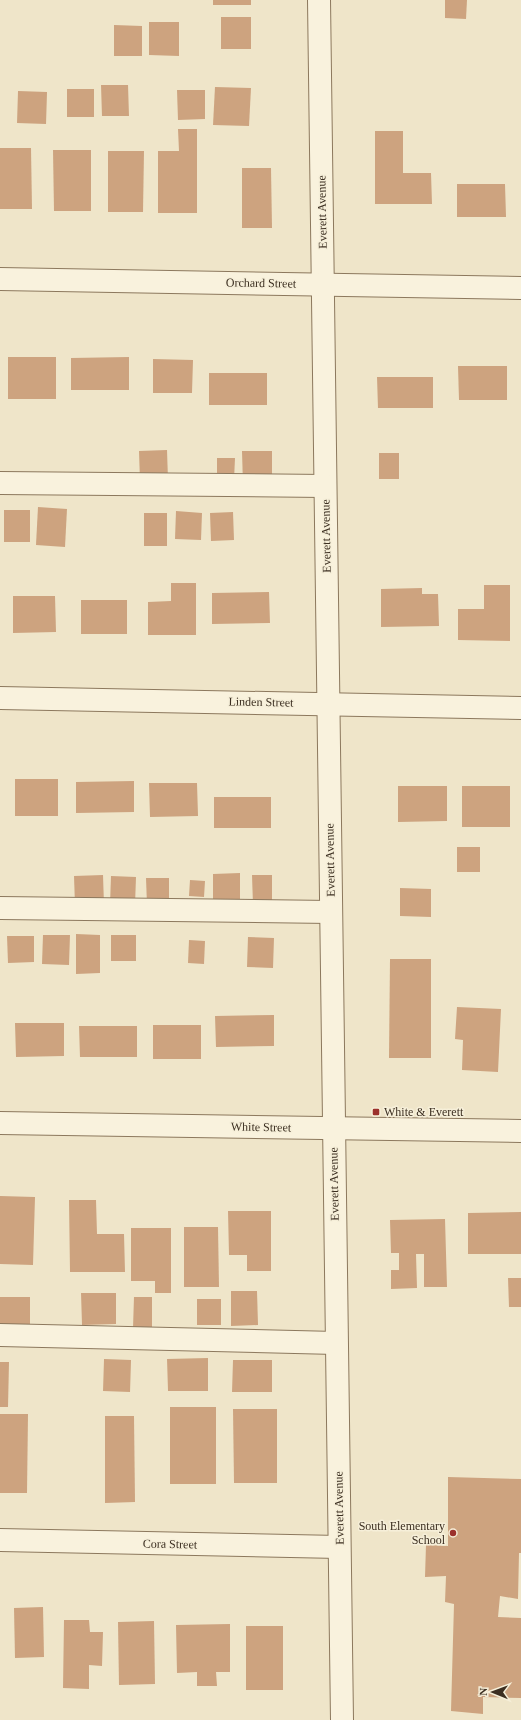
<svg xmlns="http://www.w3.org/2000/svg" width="521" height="1720" font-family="Georgia,serif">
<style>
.building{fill:#cda37f}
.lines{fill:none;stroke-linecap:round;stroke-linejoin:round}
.minor-casing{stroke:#8c785d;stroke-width:24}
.minor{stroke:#f9f2dd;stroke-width:22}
.poi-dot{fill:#9c312c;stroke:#f6efd9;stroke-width:1.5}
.labels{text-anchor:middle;stroke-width:3;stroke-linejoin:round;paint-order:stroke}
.street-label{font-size:12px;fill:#3c2f21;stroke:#f6efd9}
.poi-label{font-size:12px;fill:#3c2f21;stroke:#f6efd9;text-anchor:start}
</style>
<rect width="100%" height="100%" fill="#efe5c9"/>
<g class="building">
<rect x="213" y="0" width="38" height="5"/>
<path d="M445,0H467L466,19L445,18Z"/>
<rect x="221" y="17" width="30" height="32"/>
<path d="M149,22H179V56L149,55Z"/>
<path d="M114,25L142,26V56H114Z"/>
<path d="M101,85H128L129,116H102Z"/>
<path d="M215,87L251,88L249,126L213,125Z"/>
<rect x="67" y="89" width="27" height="28"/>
<path d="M177,90H205V119L178,120Z"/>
<path d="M18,91L47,92L46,124L17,123Z"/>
<path d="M178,129H197V213H158V151H179Z"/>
<path d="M375,131H403V173H431L432,204H375Z"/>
<path d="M0,148H31L32,209H0Z"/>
<path d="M53,150H91V211H54Z"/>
<path d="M108,151H144L143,212H108Z"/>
<path d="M242,168H271L272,228H242Z"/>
<path d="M457,184H505L506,217H457Z"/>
<rect x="8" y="357" width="48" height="42"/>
<path d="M129,357V390H71V358Z"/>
<path d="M153,359L193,360L192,393H153Z"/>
<path d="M458,366H507V400H459Z"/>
<rect x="209" y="373" width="58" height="32"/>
<path d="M377,377H433V408H378Z"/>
<path d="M167,450L168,480L140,481L139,451Z"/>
<path d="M242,451H272V485H243Z"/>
<rect x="379" y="453" width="20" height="26"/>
<path d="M217,458H235L234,480H217Z"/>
<path d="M38,507L67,509L65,547L36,545Z"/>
<rect x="4" y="510" width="26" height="32"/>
<path d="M176,511L202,513L201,540L175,539Z"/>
<path d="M233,512L234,540L211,541L210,513Z"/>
<rect x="144" y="513" width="23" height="33"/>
<path d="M171,583H196V635H148V602L171,601Z"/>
<path d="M484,585H510V641L458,640V609H484Z"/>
<path d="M422,588V594H438L439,626L381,627V589Z"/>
<path d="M269,592L270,623L212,624V593Z"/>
<path d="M13,596H55L56,632L13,633Z"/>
<rect x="81" y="600" width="46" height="34"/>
<rect x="15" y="779" width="43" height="37"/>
<path d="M134,781V812L76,813V782Z"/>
<path d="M149,783H197L198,816L150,817Z"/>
<path d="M398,786H447V821L398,822Z"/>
<rect x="462" y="786" width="48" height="41"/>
<rect x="214" y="797" width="57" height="31"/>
<rect x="457" y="847" width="23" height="25"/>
<path d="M240,873V905H213V874Z"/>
<path d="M103,875L104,905H75L74,876Z"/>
<path d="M252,875H272V904L253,905Z"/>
<path d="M111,876L136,877L135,905H110Z"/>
<path d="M146,878H169V905H147Z"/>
<path d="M190,880L205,881L204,897L189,896Z"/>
<path d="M400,888L431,889V917L400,916Z"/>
<path d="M76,934L100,935V973L76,974Z"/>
<path d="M43,935H70L69,965L42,964Z"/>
<rect x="111" y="935" width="25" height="26"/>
<path d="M7,936H34V962L8,963Z"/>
<path d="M248,937L274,938L273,968L247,967Z"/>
<path d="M189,940L205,941L204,964L188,963Z"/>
<path d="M390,959H431V1058H389Z"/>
<path d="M457,1007L501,1009L498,1072L462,1070L463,1040L455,1039Z"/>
<path d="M274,1015V1046L216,1047L215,1016Z"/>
<path d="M15,1023H64V1056L16,1057Z"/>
<rect x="153" y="1025" width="48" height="34"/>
<path d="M79,1026H137V1057H80Z"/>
<path d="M0,1196L35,1197L33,1265L0,1264Z"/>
<path d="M69,1200H96L97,1234H124L125,1272H70Z"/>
<path d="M228,1211H271V1271H247V1255H229Z"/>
<path d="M521,1212V1254H468V1213Z"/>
<path d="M445,1219L447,1287H424V1254H416L417,1288L391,1289V1270H399V1253H391L390,1220Z"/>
<path d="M184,1227H218L219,1287H184Z"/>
<path d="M131,1228H171V1293H155V1281H131Z"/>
<path d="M508,1278H521V1307H509Z"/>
<path d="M231,1291H257L258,1325L231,1326Z"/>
<path d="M81,1293H116V1324L82,1325Z"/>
<path d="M0,1297H30V1325L0,1324Z"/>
<path d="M134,1297H152V1328H133Z"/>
<rect x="197" y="1299" width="24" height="26"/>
<path d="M208,1358V1391H168L167,1359Z"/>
<path d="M104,1359L131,1360L130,1392L103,1391Z"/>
<path d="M233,1360H272V1392H232Z"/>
<path d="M0,1362H9L8,1407H0Z"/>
<rect x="170" y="1407" width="46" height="77"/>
<path d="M233,1409H277V1483H234Z"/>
<path d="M0,1414H28L27,1493H0Z"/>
<path d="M105,1416H134L135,1502L105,1503Z"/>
<path d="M448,1477L521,1479V1553H519L518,1599L500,1596L498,1617L521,1618V1698L483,1697V1714L451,1711L454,1604L445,1602L446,1576L425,1577L426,1545L448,1546Z"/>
<path d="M43,1607L44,1657L15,1658L14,1608Z"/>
<path d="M64,1620H89L90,1632H103L102,1666L89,1665V1689L63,1688Z"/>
<path d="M154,1621L155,1684L119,1685L118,1622Z"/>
<path d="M230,1624V1672H216L217,1686H197V1672L177,1673L176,1625Z"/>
<rect x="246" y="1626" width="37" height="64"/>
</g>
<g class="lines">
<defs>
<g id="minor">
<path d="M319,0L342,1720"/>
<path d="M0,279L521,288"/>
<path d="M0,483L325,486"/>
<path d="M0,698L521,708"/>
<path d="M0,908L331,912"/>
<path d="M0,1123L521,1131"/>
<path d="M0,1335L336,1343"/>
<path d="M0,1540L339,1547"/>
</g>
</defs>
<use href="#minor" class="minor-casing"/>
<use href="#minor" class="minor"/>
</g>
<g class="poi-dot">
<rect x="372" y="1108" width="8" height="8" rx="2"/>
<circle cx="453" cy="1533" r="4"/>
</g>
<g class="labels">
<g class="street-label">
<text transform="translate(322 212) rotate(-91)" y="4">Everett Avenue</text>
<text transform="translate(261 283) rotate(1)" y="4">Orchard Street</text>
<text transform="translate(326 536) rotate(-91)" y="4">Everett Avenue</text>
<text transform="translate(261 702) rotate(1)" y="4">Linden Street</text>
<text transform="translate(330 860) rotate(-91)" y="4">Everett Avenue</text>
<text transform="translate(261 1127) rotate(1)" y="4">White Street</text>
<text transform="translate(334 1184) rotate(-91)" y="4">Everett Avenue</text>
<text transform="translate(339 1508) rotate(-91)" y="4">Everett Avenue</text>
<text transform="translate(170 1544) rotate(1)" y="4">Cora Street</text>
</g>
<g class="poi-label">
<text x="384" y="1116">White &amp; Everett</text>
<text x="445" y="1530" text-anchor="end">South Elementary<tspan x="445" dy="14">School</tspan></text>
</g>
</g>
<g transform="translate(493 1692) rotate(271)" stroke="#f6efd9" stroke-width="3" paint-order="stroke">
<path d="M0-3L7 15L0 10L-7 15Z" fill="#3c2f21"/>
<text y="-6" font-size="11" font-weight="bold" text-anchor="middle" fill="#3c2f21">N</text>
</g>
</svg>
